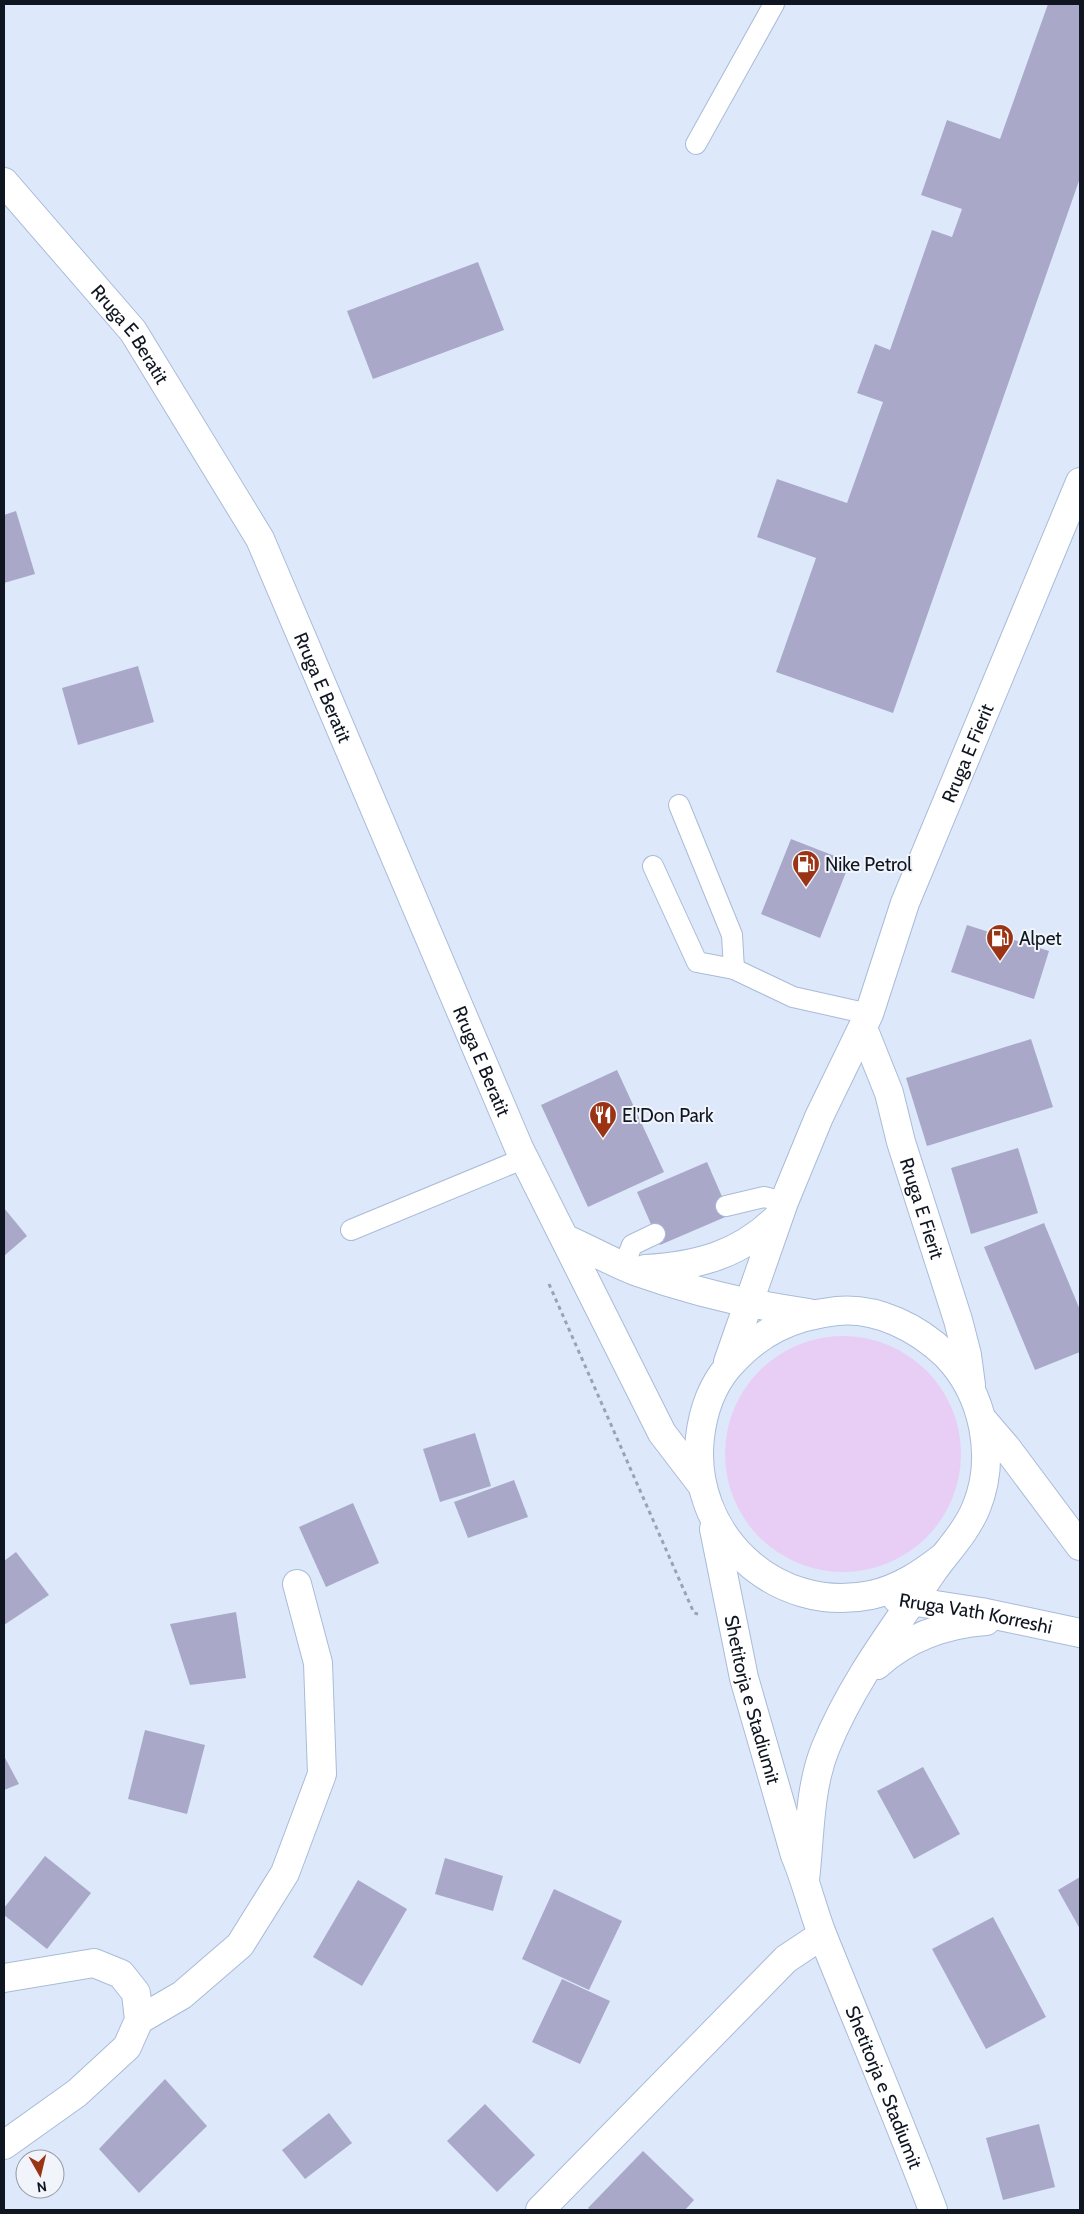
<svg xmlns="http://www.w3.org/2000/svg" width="1084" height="2214" font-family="Cabin,sans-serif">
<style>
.green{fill:#e8cef5}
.building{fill:#a9a8c8}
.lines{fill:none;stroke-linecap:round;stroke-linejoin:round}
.lane-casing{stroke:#a9bbd8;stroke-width:22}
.street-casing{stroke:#a9bbd8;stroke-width:30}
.secondary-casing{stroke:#a9bbd8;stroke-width:30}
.path{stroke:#99a3b3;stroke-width:3;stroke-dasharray:4 4;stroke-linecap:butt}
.lane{stroke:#fff;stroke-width:20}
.street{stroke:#fff;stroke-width:28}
.secondary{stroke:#fff;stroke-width:28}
.labels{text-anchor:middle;stroke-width:4;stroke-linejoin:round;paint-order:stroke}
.street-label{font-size:19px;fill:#101621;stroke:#f1f5fb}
.poi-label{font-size:19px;fill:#101621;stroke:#f1f5fb;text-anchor:start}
</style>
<rect width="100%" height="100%" fill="#dde9fb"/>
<circle class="green" cx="843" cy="1454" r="118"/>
<g class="building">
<path d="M1048,4H1080V178L893,713L776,672L816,558L757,537L777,479L847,503L883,402L857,393L875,344L890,350L932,230L952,237L962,209L921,195L947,120L1000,139Z"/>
<path d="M478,262L504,330L373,379L347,311Z"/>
<path d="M16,511L35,574L4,583V515Z"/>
<path d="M138,666L154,722L78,745L62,688Z"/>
<path d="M791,839L850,862L820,938L761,914Z"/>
<path d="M967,925L1049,951L1034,999L951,972Z"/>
<path d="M1031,1039L1053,1107L927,1146L906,1078Z"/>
<path d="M617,1070L664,1172L588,1207L541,1105Z"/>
<path d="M1018,1148L1038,1213L971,1234L951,1168Z"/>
<path d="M707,1162L730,1215L660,1245L637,1192Z"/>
<path d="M4,1208L27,1236L4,1256Z"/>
<path d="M1044,1223L1080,1310V1352L1035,1370L984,1247Z"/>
<path d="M475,1433L491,1486L440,1502L423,1449Z"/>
<path d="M514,1480L528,1517L468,1538L454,1502Z"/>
<path d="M353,1503L379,1563L326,1587L299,1527Z"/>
<path d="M16,1552L49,1595L4,1625V1561Z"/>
<path d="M236,1612L246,1678L190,1685L170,1624Z"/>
<path d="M145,1730L205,1745L187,1814L128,1799Z"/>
<path d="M4,1756L19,1784L4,1790Z"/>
<path d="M923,1767L960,1834L914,1859L877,1791Z"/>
<path d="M45,1856L91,1893L47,1949L4,1915V1908Z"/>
<path d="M445,1858L503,1876L493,1911L435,1894Z"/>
<path d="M1080,1877V1929L1058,1890Z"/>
<path d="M358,1880L407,1909L362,1986L313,1957Z"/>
<path d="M554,1889L622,1921L589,1990L522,1959Z"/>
<path d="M993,1917L1046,2017L986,2049L932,1949Z"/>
<path d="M562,1979L610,2001L580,2064L532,2042Z"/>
<path d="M165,2079L207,2126L139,2193L99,2149Z"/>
<path d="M485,2104L535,2155L497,2192L447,2141Z"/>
<path d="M329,2113L352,2143L305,2179L282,2150Z"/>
<path d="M1039,2124L1055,2187L1003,2200L986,2138Z"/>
<path d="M643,2151L694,2200L685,2210H590L588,2208Z"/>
</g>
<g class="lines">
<defs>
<g id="lane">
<path d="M696,144L774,4"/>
<path d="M679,805L732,935L734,969"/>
<path d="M653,866L697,962L734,969L793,997L869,1014"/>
<path d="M726,1206L764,1197L784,1202"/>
<path d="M351,1230L525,1158"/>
<path d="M624,1266L632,1245L655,1234"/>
</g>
<g id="street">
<path d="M4,1978L94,1963L121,1974L136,1993L139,2020L127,2047L77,2093L4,2145"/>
<path d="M139,2020L182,1995L240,1945L285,1873L322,1774L318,1663L297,1584"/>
<path d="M540,2210L786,1959L822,1935"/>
</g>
<g id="secondary">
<path id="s1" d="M4,182L133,331L260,539L519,1148L662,1433L701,1484"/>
<path id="s2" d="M863,1028L889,1093L901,1142L958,1320L967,1355L971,1385"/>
<path d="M566,1239C589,1249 612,1262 635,1271C691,1291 750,1305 809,1313"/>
<path d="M645,1269C697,1266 740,1255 778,1217"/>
<path id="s3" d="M728,1362L784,1202L819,1117L869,1014L905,903L1080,482"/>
<path d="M982,1419L1006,1447L1080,1546"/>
<path id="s4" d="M714,1529L744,1678L795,1855C806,1881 812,1908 822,1934C859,2026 898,2117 933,2210"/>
<path id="s5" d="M897,1599L981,1612L1080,1633"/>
<path d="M877,1665C908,1637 945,1624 986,1621"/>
<path d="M805,1880C810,1837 809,1789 825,1749C851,1684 894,1628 933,1571C948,1550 966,1532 976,1508C997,1457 984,1394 946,1355C918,1328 877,1307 837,1311C792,1316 758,1332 728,1367C712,1386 703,1412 700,1437C689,1533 774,1615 871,1595C899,1589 921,1574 943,1557"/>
</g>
</defs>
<use href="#lane" class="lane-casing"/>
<use href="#street" class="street-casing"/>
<use href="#secondary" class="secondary-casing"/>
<path class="path" d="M549,1284L694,1613L698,1614"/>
<use href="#lane" class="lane"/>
<use href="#street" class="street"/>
<use href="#secondary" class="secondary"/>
</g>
<defs>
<symbol id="fuel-pin" viewBox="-11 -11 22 30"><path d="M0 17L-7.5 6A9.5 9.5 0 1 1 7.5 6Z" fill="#9b3414" stroke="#f1f5fb"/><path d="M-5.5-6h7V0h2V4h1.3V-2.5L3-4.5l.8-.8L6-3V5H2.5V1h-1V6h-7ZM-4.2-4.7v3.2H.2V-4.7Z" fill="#fff"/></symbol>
<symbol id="restaurant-pin" viewBox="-11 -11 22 30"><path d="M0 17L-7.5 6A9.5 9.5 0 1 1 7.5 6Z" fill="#9b3414" stroke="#f1f5fb"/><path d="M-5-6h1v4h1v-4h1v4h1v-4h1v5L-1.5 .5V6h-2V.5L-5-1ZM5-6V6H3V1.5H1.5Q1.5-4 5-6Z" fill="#fff"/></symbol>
</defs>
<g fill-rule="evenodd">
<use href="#fuel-pin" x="790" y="848" width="32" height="43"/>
<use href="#fuel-pin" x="984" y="922" width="32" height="43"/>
<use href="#restaurant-pin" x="587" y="1099" width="32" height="43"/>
</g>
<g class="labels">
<g class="street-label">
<text dy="7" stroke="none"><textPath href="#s1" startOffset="198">Rruga E Beratit</textPath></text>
<text dy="7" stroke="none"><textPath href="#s1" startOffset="602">Rruga E Beratit</textPath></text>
<text dy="7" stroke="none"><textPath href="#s3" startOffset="655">Rruga E Fierit</textPath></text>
<text dy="7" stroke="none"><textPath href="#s1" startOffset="1008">Rruga E Beratit</textPath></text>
<text dy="7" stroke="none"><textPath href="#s2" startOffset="190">Rruga E Fierit</textPath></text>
<text dy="7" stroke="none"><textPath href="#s5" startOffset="80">Rruga Vath Korreshi</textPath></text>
<text dy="7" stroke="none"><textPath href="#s4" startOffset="175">Shetitorja e Stadiumit</textPath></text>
<text dy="7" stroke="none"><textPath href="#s4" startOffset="585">Shetitorja e Stadiumit</textPath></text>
</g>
<g class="poi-label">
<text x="825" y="871">Nike Petrol</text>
<text x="1019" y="945">Alpet</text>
<text x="622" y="1122">El'Don Park</text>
</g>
</g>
<rect width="1084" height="2214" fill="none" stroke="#101621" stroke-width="10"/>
<g transform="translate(40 2174) rotate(172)"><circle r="24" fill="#f1f5fb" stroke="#979ca4"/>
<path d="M0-4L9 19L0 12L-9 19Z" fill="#9b3414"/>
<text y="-8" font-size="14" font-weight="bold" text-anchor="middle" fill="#101621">N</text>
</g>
</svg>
